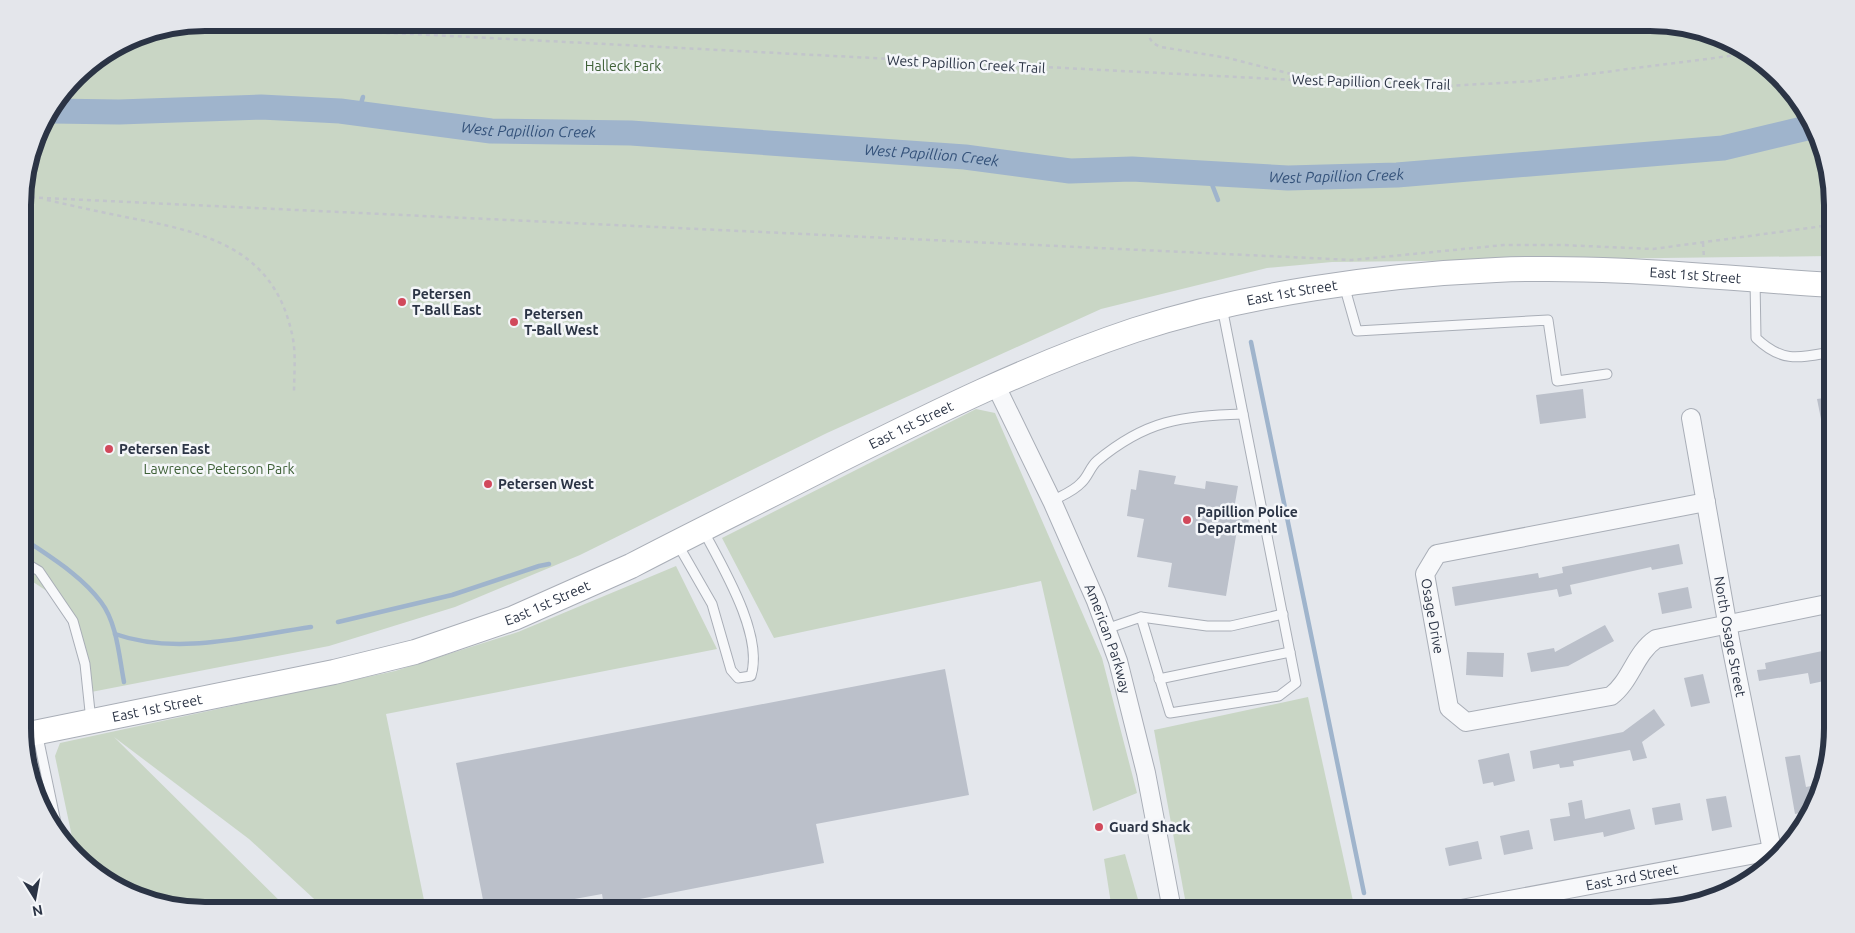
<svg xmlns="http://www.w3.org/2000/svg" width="1855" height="933" font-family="Ubuntu,sans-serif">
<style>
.green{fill:#c9d6c5}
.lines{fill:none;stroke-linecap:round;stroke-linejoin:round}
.stream{stroke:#9fb4cc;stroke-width:4.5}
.river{stroke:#9fb4cc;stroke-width:25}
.building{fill:#bbc0ca}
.service-casing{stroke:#a9aeb7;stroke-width:11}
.minor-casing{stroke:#a9aeb7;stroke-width:20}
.secondary-casing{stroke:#a9aeb7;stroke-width:26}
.path{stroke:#c2c5cb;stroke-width:2.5;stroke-dasharray:4 4;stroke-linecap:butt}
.service{stroke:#f7f8fa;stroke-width:9}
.minor{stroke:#f7f8fa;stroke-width:18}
.secondary{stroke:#fff;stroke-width:24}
.poi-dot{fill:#d1495b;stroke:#f4f6f9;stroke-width:2}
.labels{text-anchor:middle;stroke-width:5;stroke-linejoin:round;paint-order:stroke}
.street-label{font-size:14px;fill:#2b3445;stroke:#f4f6f9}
.park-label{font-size:14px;fill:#3f6138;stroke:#f4f6f9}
.poi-label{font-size:14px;font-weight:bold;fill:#2b3445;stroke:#f4f6f9;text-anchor:start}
.water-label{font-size:15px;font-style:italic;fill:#34527a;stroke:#f4f6f9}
.rim{fill:none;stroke:#2b3445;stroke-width:6}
</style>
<rect width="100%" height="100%" fill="#e4e7ec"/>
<g class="green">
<path d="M205,22L1650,23L1730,41L1802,104L1831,182V256L1332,262L1267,268L1101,309L827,433L580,555L455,607L329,646L86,693L68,605L24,576L23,193L41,124L85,68L136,36Z"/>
<path d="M976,409L995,413L1102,658L1137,793L1093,811L1041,581L774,638L722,538Z"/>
<path d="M676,566L717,649L386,714L426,910H326L249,839L114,737L289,910H205L125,892L75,851L55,756L60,743L395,671L518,632Z"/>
<path d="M1308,697L1355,910H1187L1154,730Z"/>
<path d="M1125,854L1141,910H1112L1104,859Z"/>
</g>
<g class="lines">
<g class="stream">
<path d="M358,113L363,97"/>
<path d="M1208,174L1218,200"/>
<path d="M1251,342L1364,893"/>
<path d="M24,539C50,557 81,575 101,602C117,623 119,656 124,682"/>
<path d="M338,622L452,595L539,566L549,564"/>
<path d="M115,634C177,656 248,636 311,627"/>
</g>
<path class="river" id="s1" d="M52,111L119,112L261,107L340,111L491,131L631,133L965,157L1070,171L1132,169L1288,178L1397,175L1723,148L1811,127"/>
</g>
<g class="building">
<path d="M1583,389L1586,418L1540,424L1536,395Z"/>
<path d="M1832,397V444H1826L1817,399Z"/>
<path d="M1139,470L1176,476L1174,484L1205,489L1206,481L1238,486L1234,509L1250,512L1247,532L1237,530L1226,596L1168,587L1172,563L1137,557L1144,519L1127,516L1131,489L1136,490Z"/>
<path d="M1679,544L1683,564L1652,570L1651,567L1570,585L1572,594L1559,597L1557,589L1552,590L1455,606L1452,587L1538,573L1539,578L1563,573L1562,567Z"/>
<path d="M1688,587L1692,608L1662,614L1658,593Z"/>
<path d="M1605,625L1614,641L1568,666L1531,672L1527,653L1554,648L1555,652Z"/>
<path d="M1832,649V669L1822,671L1824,681L1810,684L1808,673L1759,681L1757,670L1766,669L1765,663Z"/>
<path d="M1467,652L1504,653L1503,677L1466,675Z"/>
<path d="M945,669L969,795L816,824L824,863L604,906L602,894L514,910H485L456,763Z"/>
<path d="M1703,674L1710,703L1691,707L1684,678Z"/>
<path d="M1654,709L1665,725L1642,742L1647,758L1633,761L1630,750L1573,761L1574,766L1560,768L1559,764L1533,769L1530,751L1623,732Z"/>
<path d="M1509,753L1515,781L1494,786L1493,782L1483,784L1478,760Z"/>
<path d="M1800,755L1806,787L1811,786L1814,805L1811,811L1795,814L1785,757Z"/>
<path d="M1726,796L1732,827L1712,831L1706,799Z"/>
<path d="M1582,800L1585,819L1630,809L1635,829L1604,837L1603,832L1554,841L1550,819L1570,816L1568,803Z"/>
<path d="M1680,803L1683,820L1655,825L1652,808Z"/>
<path d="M1529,830L1533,849L1504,855L1500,836Z"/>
<path d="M1478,841L1482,859L1449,866L1445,848Z"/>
</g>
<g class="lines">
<defs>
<g id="service">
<path d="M1755,280L1756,338C1782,363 1799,358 1831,352"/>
<path d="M1344,285L1357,331L1548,320L1557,381L1607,374"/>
<path d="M1052,501C1061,496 1074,491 1081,483C1088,477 1090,467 1097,461C1146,420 1181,416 1243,414"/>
<path d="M677,543L712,604L731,670L738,678L751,676C764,635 722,566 703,530"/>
<path d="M24,562L39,571L73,621L85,664L91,721"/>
<path d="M1141,617L1207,626H1231L1283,614"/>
<path d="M1106,629L1141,617L1170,713L1279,696L1296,683L1222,307"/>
<path d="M1159,679L1290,652"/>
<path d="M37,732L59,837"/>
</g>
<g id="minor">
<path id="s2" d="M995,384L1052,501L1096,601L1118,661L1146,773L1172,910"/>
<path id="s3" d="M1691,418L1731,645L1773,855"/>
<path id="s4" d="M1706,502L1437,554L1425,574L1449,708L1466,722L1611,696C1631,681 1635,653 1656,639L1832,603"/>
<path id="s5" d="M1456,910L1777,850"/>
</g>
<g id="secondary">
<path id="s6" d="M24,735L334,672L415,652L514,618L631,566C698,531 766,498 834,463C932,414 1030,365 1135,330C1246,294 1380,275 1496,270C1608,265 1720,278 1831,285"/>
</g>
</defs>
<use href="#service" class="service-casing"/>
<use href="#minor" class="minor-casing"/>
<use href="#secondary" class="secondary-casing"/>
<g class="path">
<path d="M1149,22C1148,36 1148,42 1161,47L1228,58L1311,79"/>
<path d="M186,26L413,34L1429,87L1535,81L1745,54"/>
<path d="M23,197L1352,260L1504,245H1562L1653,249L1831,225"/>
<path d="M47,200C78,207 109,214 141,220C216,235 277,254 293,339C296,356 294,376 294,393"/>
<path d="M1703,243L1704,258"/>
</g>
<use href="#service" class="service"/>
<use href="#minor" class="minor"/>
<use href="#secondary" class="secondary"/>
</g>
<g class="poi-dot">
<circle cx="402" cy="302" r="5"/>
<circle cx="514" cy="322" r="5"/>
<circle cx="109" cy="449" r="5"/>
<circle cx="488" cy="484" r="5"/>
<circle cx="1187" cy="520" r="5"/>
<circle cx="1099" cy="827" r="5"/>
</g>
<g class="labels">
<g class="street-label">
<text transform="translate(966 64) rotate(3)" y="5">West Papillion Creek Trail</text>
<text transform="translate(1371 82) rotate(2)" y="5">West Papillion Creek Trail</text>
<text dy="5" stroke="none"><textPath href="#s6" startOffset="1756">East 1st Street</textPath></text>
<text dy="5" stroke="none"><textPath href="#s6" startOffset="1351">East 1st Street</textPath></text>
<text dy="5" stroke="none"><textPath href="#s6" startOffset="946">East 1st Street</textPath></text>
<text dy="5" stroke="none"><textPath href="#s6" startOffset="541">East 1st Street</textPath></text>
<text dy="5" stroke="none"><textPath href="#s4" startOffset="340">Osage Drive</textPath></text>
<text dy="5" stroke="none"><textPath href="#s3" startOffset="222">North Osage Street</textPath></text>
<text dy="5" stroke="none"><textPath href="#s2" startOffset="279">American Parkway</textPath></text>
<text dy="5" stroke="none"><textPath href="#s6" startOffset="136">East 1st Street</textPath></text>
<text dy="5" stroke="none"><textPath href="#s5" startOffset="179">East 3rd Street</textPath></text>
</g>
<g class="park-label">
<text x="623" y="71">Halleck Park</text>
<text x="219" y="474">Lawrence Peterson Park</text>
</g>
<g class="poi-label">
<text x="412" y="299">Petersen<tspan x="412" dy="16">T-Ball East</tspan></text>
<text x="524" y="319">Petersen<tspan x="524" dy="16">T-Ball West</tspan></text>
<text x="119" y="454">Petersen East</text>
<text x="498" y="489">Petersen West</text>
<text x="1197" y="517">Papillion Police<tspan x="1197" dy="16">Department</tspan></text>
<text x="1109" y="832">Guard Shack</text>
</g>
<g class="water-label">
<text dy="5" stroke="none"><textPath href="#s1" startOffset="478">West Papillion Creek</textPath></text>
<text dy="5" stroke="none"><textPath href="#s1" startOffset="882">West Papillion Creek</textPath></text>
<text dy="5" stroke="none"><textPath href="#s1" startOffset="1288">West Papillion Creek</textPath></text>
</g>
</g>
<path d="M0 0H1855V933H0ZM205 31H1650A174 174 0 0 1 1824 205V728A174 174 0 0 1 1650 902H205A174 174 0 0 1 31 728V205A174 174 0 0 1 205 31Z" fill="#e4e6eb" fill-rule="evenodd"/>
<path class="rim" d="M205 31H1650A174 174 0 0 1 1824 205V728A174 174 0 0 1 1650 902H205A174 174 0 0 1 31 728V205A174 174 0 0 1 205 31Z"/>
<g transform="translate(35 898) rotate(169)" stroke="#f4f6f9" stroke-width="4" paint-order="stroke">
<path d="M0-4L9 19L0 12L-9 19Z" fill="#2b3445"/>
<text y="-8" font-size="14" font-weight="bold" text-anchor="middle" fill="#2b3445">N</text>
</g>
</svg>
